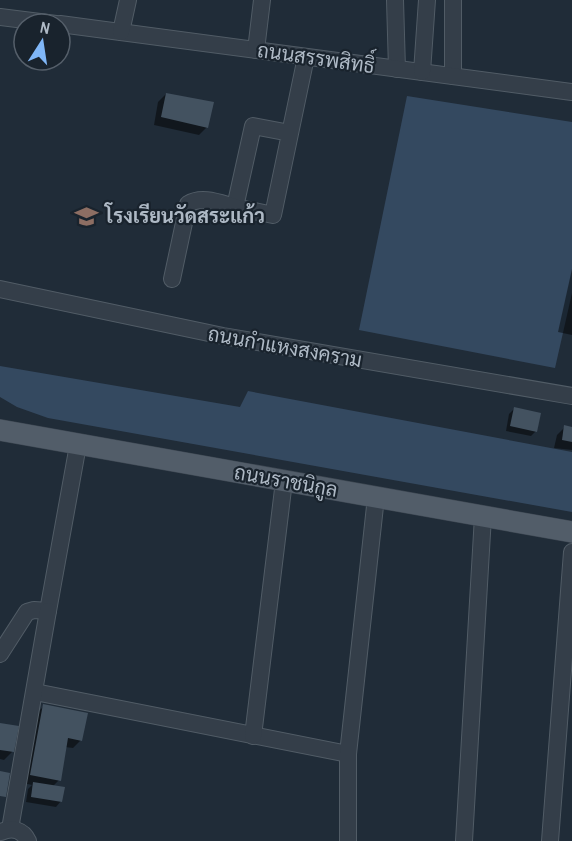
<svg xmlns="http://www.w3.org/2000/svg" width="572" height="841" font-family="'Archivo Narrow',Sarabun,sans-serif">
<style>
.water{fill:#344960}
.shadow{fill:#0007}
.building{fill:#435260}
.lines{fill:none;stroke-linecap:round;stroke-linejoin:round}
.minor-casing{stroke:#515c66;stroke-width:18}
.major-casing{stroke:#3d4752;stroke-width:22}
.minor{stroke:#343e49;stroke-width:16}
.major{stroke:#525d69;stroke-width:21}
.labels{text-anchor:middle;stroke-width:4.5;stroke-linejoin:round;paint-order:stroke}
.street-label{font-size:20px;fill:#aeb9c5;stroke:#19232d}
.poi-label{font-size:20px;font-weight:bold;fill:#aeb9c5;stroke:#19232d;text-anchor:start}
</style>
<rect width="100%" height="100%" fill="#202c38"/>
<g class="water">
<path d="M407,96L572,122V293L555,368L359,330Z"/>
<path d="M0,366L240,407L248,391L572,452V512L48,418L17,407L0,397Z"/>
</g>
<g class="shadow">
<path d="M166,94L207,127L199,135L154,125L158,102Z"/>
<path d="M572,269V335L558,332Z"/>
<path d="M514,409L536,431L531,436L506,431L509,414Z"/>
<path d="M565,427L572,428V450L554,448L557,435Z"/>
<path d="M44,706L81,740L73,748L65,747L59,780L53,786L61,801L56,807L26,802L28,789L32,785L23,783L36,714Z"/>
<path d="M0,724L12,752L4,760L0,759Z"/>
</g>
<g class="building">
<path d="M166,93L214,102L208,128L161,117Z"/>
<path d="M514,407L541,413L537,432L510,426Z"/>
<path d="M564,425L572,427V442L562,440Z"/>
<path d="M43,704L88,713L82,741L68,738L61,781L30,775Z"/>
<path d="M0,723L19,726L14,752L0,750Z"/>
<path d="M0,771L10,773L6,797L0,796Z"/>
<path d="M33,782L65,787L62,802L31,797Z"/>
</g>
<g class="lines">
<defs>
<g id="minor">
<path d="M395,0L397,69"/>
<path d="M453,0V76"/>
<path d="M0,17L56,24"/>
<path d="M60,24L572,92"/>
<path d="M121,32L128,0"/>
<path d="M256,50L262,0"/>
<path d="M422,72L427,0"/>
<path d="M290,133L253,126L235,207L273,215L306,57"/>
<path d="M172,279L188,204C202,195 220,203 235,207"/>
<path d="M0,289L223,336L572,396"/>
<path d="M0,654L27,612L34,610L48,611L78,445"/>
<path d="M35,692L348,754"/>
<path d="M253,736L284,481"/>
<path d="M10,829L48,611"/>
<path d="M1,832C12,827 23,830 28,841"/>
<path d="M348,841V754L376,497"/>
<path d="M464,841L483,516"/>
<path d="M550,841L572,552"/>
</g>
<path id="major" d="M0,430L572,532"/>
</defs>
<use href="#minor" class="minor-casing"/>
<use href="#major" class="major-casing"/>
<use href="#minor" class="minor"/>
<use href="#major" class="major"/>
</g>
<defs>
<symbol id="school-bare" viewBox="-9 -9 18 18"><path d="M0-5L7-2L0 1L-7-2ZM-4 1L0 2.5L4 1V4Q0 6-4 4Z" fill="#8d6e63" stroke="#19232d" stroke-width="2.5" paint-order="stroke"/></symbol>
</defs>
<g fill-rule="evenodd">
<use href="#school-bare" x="70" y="200" width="33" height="33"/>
</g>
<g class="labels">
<g class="street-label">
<text transform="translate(316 58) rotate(8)" y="7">ถนนสรรพสิทธิ์</text>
<text transform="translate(285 347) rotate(10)" y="7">ถนนกำแหงสงคราม</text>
<text transform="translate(286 481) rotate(10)" y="7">ถนนราชนิกูล</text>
</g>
<g class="poi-label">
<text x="105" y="223">โรงเรียนวัดสระแก้ว</text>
</g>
</g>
<g transform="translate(42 42) rotate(12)"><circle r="28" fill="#19232d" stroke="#555f6a" stroke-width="1.5"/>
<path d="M0-4.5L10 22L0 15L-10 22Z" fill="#80b7f8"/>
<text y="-9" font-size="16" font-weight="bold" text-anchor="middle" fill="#aeb9c5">N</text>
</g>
</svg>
